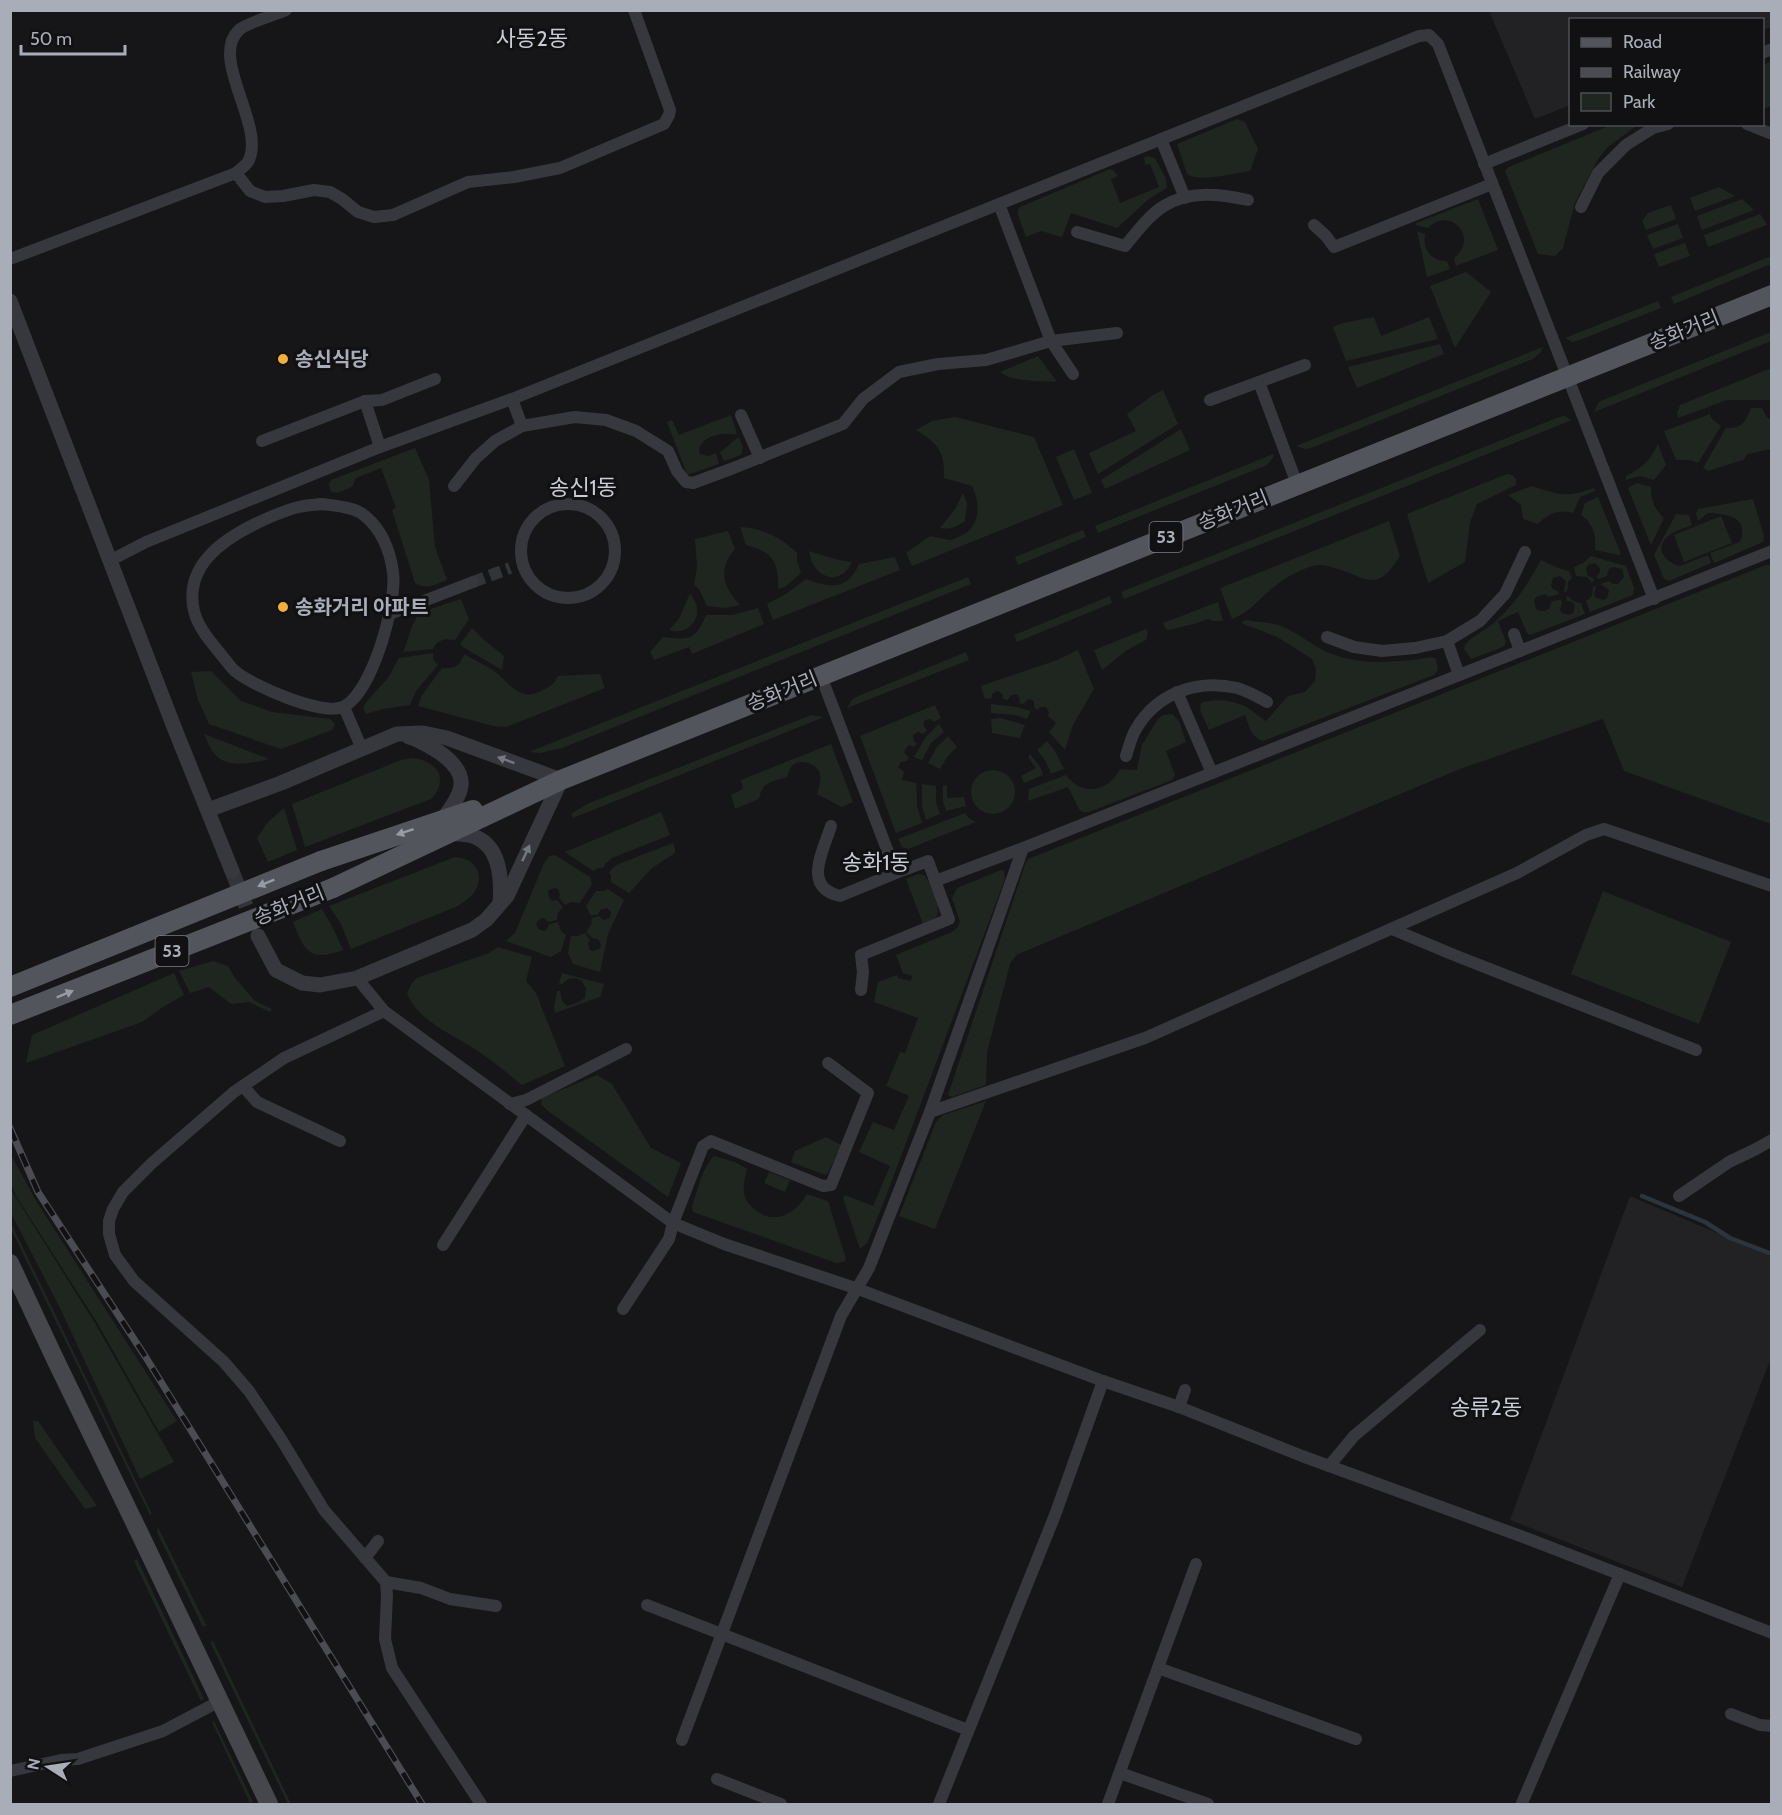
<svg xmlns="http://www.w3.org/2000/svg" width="1782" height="1815" font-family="Cabin,'Noto Sans KR',sans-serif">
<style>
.built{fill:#222225}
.green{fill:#1e261f}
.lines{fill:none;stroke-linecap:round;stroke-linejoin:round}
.stream{stroke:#2c353c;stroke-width:4.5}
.minor-tunnel{stroke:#333438;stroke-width:12;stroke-dasharray:12 6;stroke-linecap:butt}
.tertiary-tunnel{stroke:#333438;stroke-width:15;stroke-dasharray:15 8;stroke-linecap:butt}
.minor{stroke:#37383d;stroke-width:12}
.tertiary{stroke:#37383d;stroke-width:15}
.secondary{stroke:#45474d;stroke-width:18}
.primary{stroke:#53555c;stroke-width:20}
.rail-casing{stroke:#4a4c52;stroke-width:7}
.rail{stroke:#111113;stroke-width:4.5;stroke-dasharray:14;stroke-linecap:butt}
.primary-bridge{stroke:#53555c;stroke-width:20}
.oneway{fill:#757881}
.oneway2{fill:#979ba6}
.poi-dot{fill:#f2b134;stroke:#111113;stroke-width:2}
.labels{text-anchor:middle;stroke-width:6;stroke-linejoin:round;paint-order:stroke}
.shield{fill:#111113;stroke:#7b7e86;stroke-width:1.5}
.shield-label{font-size:18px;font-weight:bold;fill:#a8adb8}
.street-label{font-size:20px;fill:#a8adb8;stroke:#111113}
.poi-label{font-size:20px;font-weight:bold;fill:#a8adb8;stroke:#111113;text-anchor:start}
.quarter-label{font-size:22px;fill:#c9ccd4;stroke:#111113}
</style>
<rect width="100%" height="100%" fill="#161618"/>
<g class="built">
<path d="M1489,11H1771V27L1763,30L1762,20H1570V105L1535,119Z"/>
<path d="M1630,1196L1771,1256V1358L1682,1587L1510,1520Z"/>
</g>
<g class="green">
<path d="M1771,61V106L1763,109V65Z"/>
<path d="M1237,119L1245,122L1258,149L1250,171C1234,173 1199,183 1187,174L1177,144Z"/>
<path d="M1611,125L1636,126L1608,147L1598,159L1575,203L1563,248L1555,256L1538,254L1505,171L1509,167Z"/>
<path d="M1147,156L1155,158L1166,179L1167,188L1150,198L1117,228L1071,213L1062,237L1041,231L1026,237L1018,215V210L1020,207L1110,169L1114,171L1118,176L1111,179L1120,203L1159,187L1150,164L1145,165L1144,158Z"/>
<path d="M1719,187L1735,196L1695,211L1690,198Z"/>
<path d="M1478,199L1498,250L1456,266L1454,258C1480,238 1450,205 1428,228L1416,225V223Z"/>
<path d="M1742,199L1754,210L1702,230L1697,216Z"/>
<path d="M1671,205L1676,219L1646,230L1642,221L1648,213Z"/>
<path d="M1760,214L1767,225L1708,247L1704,235Z"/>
<path d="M1678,224L1683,238L1653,249L1647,235Z"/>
<path d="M1417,231L1425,234C1422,249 1431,261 1447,261L1450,269L1427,277Z"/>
<path d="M1685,243L1690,256L1659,267L1654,254Z"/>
<path d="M1771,256V264L1674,304L1671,297Z"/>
<path d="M1466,272L1491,292L1455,348L1430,286Z"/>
<path d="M1658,301L1661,308L1577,341L1572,342L1565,338Z"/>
<path d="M1374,317L1381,336L1429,317L1438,339L1346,361L1333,327L1343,323Z"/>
<path d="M1771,332V341L1594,412L1599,402L1603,400Z"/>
<path d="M1440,344L1444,354L1357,388L1348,367Z"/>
<path d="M1543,347L1541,352L1533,359L1311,448L1305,449L1296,446Z"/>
<path d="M1038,356L1057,382C1042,381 1011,382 1000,372Z"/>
<path d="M1771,368V400H1727L1678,418L1677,413L1680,405Z"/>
<path d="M1163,390L1178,424L1098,474L1089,453L1136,431L1127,414L1153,395Z"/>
<path d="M1751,408H1762L1766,416L1771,421V449L1748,454L1743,460L1708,471L1703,468L1726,428C1742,429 1746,421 1751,408Z"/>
<path d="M1710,414L1712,419L1721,426L1698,463L1690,460H1676L1664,431Z"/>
<path d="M731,415L737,434C732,435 728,433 722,434C711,435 696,442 700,454L708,456L716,453L719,464L690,474H687L667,422L672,420L679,435Z"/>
<path d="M1564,416L1572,420L1124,599L1121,592L1559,417Z"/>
<path d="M955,417L1034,437L1063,505L912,566L906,553L930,536C936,537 943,539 949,540C952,540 955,538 958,537C981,529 981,504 972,486L944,478C945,451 937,443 916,430L932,421Z"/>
<path d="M1181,429L1190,450L1105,489L1101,480Z"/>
<path d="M739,437L743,448L741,455L724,461L720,452C728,448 731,441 739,437Z"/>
<path d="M1658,444L1666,465L1654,480L1640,476L1626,480V476C1642,468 1650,461 1658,444Z"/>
<path d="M415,448L429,480L435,547L447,580C435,585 426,590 415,583L392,510L396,508L381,468L356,478L352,487L337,493L331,492L329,485L331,480Z"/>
<path d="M1074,449L1092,493L1074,500L1056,457Z"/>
<path d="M1273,454V458L1267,465L1098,533L1095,526Z"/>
<path d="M1507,474L1512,475L1516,479V485L1477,504L1470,523L1465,562L1428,583L1407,514Z"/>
<path d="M1637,483L1651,487C1651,500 1654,509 1664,518L1651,545L1628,488Z"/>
<path d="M1532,486C1561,495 1565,498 1594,488L1595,491L1580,497L1573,513C1558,509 1549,513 1538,524L1523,519L1521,505L1508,495Z"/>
<path d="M963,493L967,503L965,521C956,527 951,530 940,528L955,509Z"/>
<path d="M1598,497L1621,554L1618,555L1595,550C1596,535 1594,524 1581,515L1585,503Z"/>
<path d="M1753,499L1764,536L1763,542L1714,563L1710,553L1740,542C1750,516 1726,514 1708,513L1698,521L1696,514L1698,509Z"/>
<path d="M1676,514L1689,515L1692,525C1685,528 1674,531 1668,536C1654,549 1665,562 1680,566L1708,555L1711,563L1669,581L1664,579L1654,555Z"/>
<path d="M1721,516L1732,543L1684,562L1674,535Z"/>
<path d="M1389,521L1400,556C1375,596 1367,576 1331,567C1325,565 1319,564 1313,566C1298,570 1280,581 1269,591C1255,603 1250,612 1232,619L1220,588Z"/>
<path d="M740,527C762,528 781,537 797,553V560L801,573L785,587L778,589C779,562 773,552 746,545Z"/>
<path d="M1083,530L1086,537L1018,565L1015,557Z"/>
<path d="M728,531L735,549C717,570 723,586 740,605L725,608L707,606L699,589L694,585L697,567L695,539Z"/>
<path d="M809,551L838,560L852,562C840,588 812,578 809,551Z"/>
<path d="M1591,556L1626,566L1634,588L1633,595L1590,612L1586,601L1592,596L1593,587L1596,586L1594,595L1596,598L1604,600L1607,598L1609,591L1607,588L1600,584L1609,581L1613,584H1618L1624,577L1622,569L1613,567L1609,569L1607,576L1598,579L1597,576L1600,572V568L1595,563L1588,565L1586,569L1588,576L1593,578L1594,581L1591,582L1587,577L1576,576L1574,567L1583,563Z"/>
<path d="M895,557L900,570L773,620L767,604L786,594L806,579C830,588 847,591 859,564Z"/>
<path d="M1541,560L1558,568L1569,571L1572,578L1568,582L1567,591L1564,592L1566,581L1560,576L1553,578L1551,585L1553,589L1558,591L1559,594L1549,597L1545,594L1536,597L1534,601L1536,609C1543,613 1551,611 1551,602L1561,599L1562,603L1560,610L1562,613L1569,615L1573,613L1575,606L1572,602L1567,601L1566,597L1568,596L1573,601L1581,603L1585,614L1530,635L1527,633L1518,612L1498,621L1506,642L1503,647L1471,659L1464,649L1465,645C1472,636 1486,630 1495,622C1515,604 1529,582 1541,560Z"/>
<path d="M1766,565H1772L1771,824L1624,771L1603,719L1460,769L1016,955L1010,964L987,1052L986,1085L952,1097L948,1095L1026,862L1028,859Z"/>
<path d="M968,577L971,584L562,748L540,753L529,752Z"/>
<path d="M690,593C694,599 698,605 697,612C697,626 681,635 669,630L679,619Z"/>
<path d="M1110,596L1112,603L1017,642L1014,635Z"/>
<path d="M461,599L469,619L455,640C445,638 438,639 433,649L403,652C408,641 410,627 417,617C425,609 450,603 461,599Z"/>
<path d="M1218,602L1223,621H1213L1208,619L1194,624L1169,630L1166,629L1163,623Z"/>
<path d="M758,608L764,624L692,654L689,647L654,660L650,652L663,637C689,640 695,641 706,615H732Z"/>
<path d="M1246,620C1256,622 1268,622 1278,625C1295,630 1316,649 1335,655C1366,666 1401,662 1432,657L1436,659L1438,670L1434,675L1263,741C1251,738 1249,725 1245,715L1209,730L1200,710L1201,703C1214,698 1232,700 1245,706C1252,710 1259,717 1266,721L1288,696L1305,692L1315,681L1316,669L1312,659L1277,637L1241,623Z"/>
<path d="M472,628L482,638L504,656L502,670L463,647L460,644Z"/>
<path d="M1146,629L1148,633L1146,640L1127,650L1102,670L1094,650Z"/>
<path d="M1078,650L1094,689L1073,725L1065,750L1049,732L1056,723L1048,716L1049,712L1046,707H1040L1038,710L1034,708V701L1029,699L1023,704L1019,703L1020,699L1017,694L1011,695L1008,700L1003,699L1002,693L997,691L992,694V698L985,699L981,686L1057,660Z"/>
<path d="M966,652L969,660L847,708L852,700L856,697Z"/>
<path d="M433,653V659L438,665L416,691L410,705L383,709L366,714L363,708L367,701L388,678L399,658Z"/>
<path d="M464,654C473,659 483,664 493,670C507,680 519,703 541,691C549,687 554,685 558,676L600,674L605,688L506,727L493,726L418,706L422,695L442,668C455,669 460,666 464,654Z"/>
<path d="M211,671L241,701L272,712L330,719L335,724L332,730L281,749L209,724L198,700L191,672Z"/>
<path d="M991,704L1017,707L1031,711L1027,719L1015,715L991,713Z"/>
<path d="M935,705L941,718L934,722L931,719L925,720L923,725L927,730L923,734L918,732L913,735L914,741L917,744L914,747L909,745L907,747L904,752L909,758L907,761L901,762L898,767L904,772L902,780L916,783L917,806L922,823L896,833L860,736Z"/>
<path d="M1173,714L1179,721L1186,742L1166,751L1175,775L1172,780L1089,812H1082L1079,809L1068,787L1028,801L1029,789L1066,775C1082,797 1108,792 1120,769L1137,770L1142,745L1158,719L1163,715Z"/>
<path d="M811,715L824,717L573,818L571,814L587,804Z"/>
<path d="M1001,718L1025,725L1020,738L992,733L991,719Z"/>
<path d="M939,724L944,732L931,743L922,760L914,757L925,738Z"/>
<path d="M204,734L269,759C251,763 226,770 213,752C209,747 207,740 204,734Z"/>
<path d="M948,736L957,747L947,757L940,769L928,763L937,747Z"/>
<path d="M1047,741L1055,751L1064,769L1051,774L1045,760L1037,750Z"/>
<path d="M831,744L853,802L842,807L817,794C819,788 821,781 820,774C817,763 799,757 791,767C789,770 788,774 787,777C772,782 762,781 759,799L735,809L731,795L743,789L741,780Z"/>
<path d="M1030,754L1041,768L1043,775L1024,783L1021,776L1036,768L1028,757Z"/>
<path d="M413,758C437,761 450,779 431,799L305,847L292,804L401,760Z"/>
<circle cx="993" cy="792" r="22"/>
<path d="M922,784L936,786V802L940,814L926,820L922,806Z"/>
<path d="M943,785L947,786V798L964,797L966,806L946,811L943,801Z"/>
<path d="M284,808L297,850L268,862L257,838L268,822Z"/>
<path d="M661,812L670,835L612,858L606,863L603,868H598L593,871L565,852Z"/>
<path d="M965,813L969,818L976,822L908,849L902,847L898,839Z"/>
<path d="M673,843L675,849V853L652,868L629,893L611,882V875L609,872L616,865Z"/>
<path d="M555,855L590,877L592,884L580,903L571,902L565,905L559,898L560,895L558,889L555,888L549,890L548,893L550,899L553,901L557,900L563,907L558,913L557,920L548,922L544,918H541L536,923L538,929L544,931L547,929L549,924L558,922L561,931L566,935L561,951L551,957L506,941L515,933L544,863L549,856Z"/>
<path d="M455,857C477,858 486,877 473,894C469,899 463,902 458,906L351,949L341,924L329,906Z"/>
<path d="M1001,870L1004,871L1005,879L885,1199L867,1243L860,1249L843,1198L845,1195L873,1206L890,1166L859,1152L873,1122L894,1130L909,1096L886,1086L900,1052L905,1053L918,1018L874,1002L878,982L897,975L898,978L911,981L912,976L903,973L896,955L952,932L958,927L960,922L952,898L957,888Z"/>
<path d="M918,874L924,875C930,882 943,910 936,917C933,921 927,922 923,924L906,879Z"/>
<path d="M608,889L624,900L608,934L600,972L573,964L568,953L571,936H578L585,933L590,940L588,943L590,950L593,951L599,949L601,946L599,940L592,938L586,932L591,925L592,918L599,916L603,920L610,918L611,912L607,908L600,910L599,914L591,916L586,906L596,891H603Z"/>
<path d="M1603,891L1731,942L1699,1024L1571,974Z"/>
<path d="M322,909L333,928L343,950C309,962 305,952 293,922Z"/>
<path d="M498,947L532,957L526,981L536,993L565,1066L522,1085C507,1073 493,1061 478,1051C454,1035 417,1021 407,993L412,983L417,978L489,953Z"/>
<path d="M213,961L228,966L235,978L255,1001L272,1009L270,1012L249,1002L231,1004L209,987L190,993L179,971Z"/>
<path d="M174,973L184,995L163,1007L142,1022L26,1063L32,1035Z"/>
<path d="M562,973L604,984L600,997L555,1013L554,1007L557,991H560L562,1001L567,1006L579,1002L585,998L586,989L582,981L576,978L568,979L562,984H559Z"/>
<path d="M597,1075L612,1084L651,1148L681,1163L668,1197L548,1111L541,1104L542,1098Z"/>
<path d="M986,1101L935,1229L899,1216L936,1122L943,1115Z"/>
<path d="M826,1137L841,1145L828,1173L825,1175L791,1162L795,1151Z"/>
<path d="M10,1153L35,1199L177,1421L159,1432L98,1324L18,1199L11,1185Z"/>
<path d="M714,1156L735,1162L747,1169C745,1177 742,1188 745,1197C747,1203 752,1207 757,1211C777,1226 796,1212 807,1194L828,1201L846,1259L844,1262L836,1263L693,1212L692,1207C697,1191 702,1168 714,1156Z"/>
<path d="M769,1172L790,1180L785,1192L764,1183Z"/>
<path d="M10,1188L96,1325L174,1462L140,1479L59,1306L11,1213Z"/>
<path d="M11,1223L152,1514L150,1515L11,1229Z"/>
<path d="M33,1421H38L97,1506L85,1509L35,1438Z"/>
<path d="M158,1527L206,1625L203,1627L157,1532Z"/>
<path d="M137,1559L204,1699L201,1701L134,1561Z"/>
<path d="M213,1641L291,1804H288L210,1642Z"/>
<path d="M214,1721L253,1802L250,1803L212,1722Z"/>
</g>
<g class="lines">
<path class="stream" d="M1642,1196L1705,1222L1730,1238L1772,1254"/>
<path class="minor-tunnel" d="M473,582L510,568"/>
<path class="tertiary-tunnel" d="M232,871L255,929"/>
<g class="minor">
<path d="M1762,53L1772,49"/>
<path d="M1747,124L1772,134"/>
<path d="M1161,139L1185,198"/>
<path d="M1484,164L1583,124"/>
<path d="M236,173C240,169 247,165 249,160C265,125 209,58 239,30C246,23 276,15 286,10"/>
<path d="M999,204L1051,341L1073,374"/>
<path d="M1581,207L1598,173L1626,145L1653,128L1668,124"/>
<path d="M1314,225L1326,236L1334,247L1492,184"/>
<path d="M1077,232L1125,246C1136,233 1149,215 1164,206C1190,190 1220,194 1248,200"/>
<path d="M10,259L236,173L250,191L265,197L283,196L314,190L330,192L342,199L358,212L374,217L393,215L468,182L514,177L560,168L664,124L669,115L670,110L634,10"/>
<path d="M1259,382L1297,484"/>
<path d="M512,399L522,426"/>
<path d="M1210,400L1305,365"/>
<path d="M365,401L380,447"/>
<path d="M741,415L760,458"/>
<path d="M262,441L365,401L382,400L435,379"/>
<path d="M454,486L476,458L495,441L522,426L575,417L606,420L636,431L668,451L677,471L686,482L693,483L731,469L843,424L863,399L899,372L938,364L986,360L1051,341L1117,333"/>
<path d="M322,504C336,506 355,507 365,516C382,530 390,551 393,572C397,604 373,689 345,706C325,718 251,685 235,671C230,667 227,661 223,657C212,643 198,628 194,611C184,566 222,540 257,523C270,517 285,510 299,507C307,505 315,505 322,504Z"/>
<circle cx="568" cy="551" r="47"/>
<path d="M111,560L146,542L380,447L512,399L1419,36L1429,35L1438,44L1654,599"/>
<path d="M390,614L473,582"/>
<path d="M1514,634L1520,651"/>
<path d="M1327,637L1354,647L1382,651L1415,648L1447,641L1480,621L1505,594L1525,552"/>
<path d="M1447,641L1459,675"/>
<path d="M821,676L896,873L928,861L949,919L861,955L863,972L861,990"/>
<path d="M1177,692L1212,773"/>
<path d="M344,707L362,749"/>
<path d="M1126,756C1129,747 1131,737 1136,729C1157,693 1197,679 1237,688C1248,691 1258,697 1267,702"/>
<path d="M831,826C823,852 802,887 840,896L896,873"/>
<path d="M935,881L1023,848"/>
<path d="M1392,929L1454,955L1696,1050"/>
<path d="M357,978L384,1011L673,1223L724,1244L858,1289L1103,1381L1179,1407L1302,1456L1526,1538L1772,1633"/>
<path d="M384,1011L284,1058L234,1092L152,1163L123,1192L113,1209L109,1221V1234L115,1255L134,1281L224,1362L249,1391L281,1439L324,1510L386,1582L387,1595L385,1639L392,1668L481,1804"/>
<path d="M243,1086L257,1102L340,1141"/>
<path d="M510,1104L526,1100L626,1049"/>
<path d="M930,1112L1145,1038L1517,873L1586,835L1604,829L1772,886"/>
<path d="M1679,1196L1729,1162L1756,1149L1772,1140"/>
<path d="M443,1245L526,1115"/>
<path d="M623,1309L669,1239L673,1223L703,1146L711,1141L823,1186L831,1185L868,1093L828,1063"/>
<path d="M1179,1407L1185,1390"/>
<path d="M1329,1466L1354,1436L1480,1330"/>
<path d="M365,1558L378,1541"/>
<path d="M386,1582L421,1588L450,1599L496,1606"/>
<path d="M647,1605L968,1730"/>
<path d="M1158,1668L1356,1739"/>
<path d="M1731,1714L1760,1725L1772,1726"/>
<path d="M682,1740L841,1316L869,1268L930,1112L1023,848L1772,551"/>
<path d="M10,1771L61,1760L78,1759L163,1731L220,1701"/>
<path d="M1120,1773L1208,1804"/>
<path d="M717,1779L781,1804"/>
<path d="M1522,1803L1620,1574"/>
<path d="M939,1804L1055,1515L1103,1381"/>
<path d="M1108,1804L1196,1564"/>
</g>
<g class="tertiary">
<path d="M10,301L174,727L232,871"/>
<path d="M409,737C420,740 429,746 439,752C472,775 464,792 442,820"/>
<path d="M208,810L281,783L397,734L423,733L447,738L561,780L507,896L486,920L472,930L357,978L320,985L302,983L276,970L258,936"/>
<path d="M449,833C456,834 462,834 469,835C500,842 502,877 500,903"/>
</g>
<path class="secondary" d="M10,1263L56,1361L139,1532L269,1804"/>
<g class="primary">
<path d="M321,861L473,810"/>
<path d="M333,888L561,780L1772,295"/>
</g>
<defs>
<path id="rail" d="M10,1128L38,1192L145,1356L422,1804"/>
</defs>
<use href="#rail" class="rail-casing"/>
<use href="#rail" class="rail"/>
<g class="primary-bridge">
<path d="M10,987L321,861"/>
<path d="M10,1015L333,888"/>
</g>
</g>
<defs><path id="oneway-solid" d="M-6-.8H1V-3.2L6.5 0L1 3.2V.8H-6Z" transform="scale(1.5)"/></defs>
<g class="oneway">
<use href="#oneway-solid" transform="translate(506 760) rotate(-160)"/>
<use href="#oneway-solid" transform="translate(526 853) rotate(-65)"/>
</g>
<g class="oneway2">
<use href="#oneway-solid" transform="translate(405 832) rotate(162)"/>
<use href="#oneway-solid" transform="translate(266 883) rotate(158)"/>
<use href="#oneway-solid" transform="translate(65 994) rotate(-22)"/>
</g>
<g class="poi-dot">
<circle cx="283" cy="359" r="6"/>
<circle cx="283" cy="607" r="6"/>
</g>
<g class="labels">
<g class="shield">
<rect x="1149.5" y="522" width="33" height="30" rx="4.5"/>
<rect x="155.5" y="936" width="33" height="30" rx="4.5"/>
</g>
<g class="shield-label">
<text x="1166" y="543">53</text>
<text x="172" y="957">53</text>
</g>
<g class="street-label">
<text transform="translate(1684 330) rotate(-22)" y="7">송화거리</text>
<text transform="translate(1233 510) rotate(-22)" y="7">송화거리</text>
<text transform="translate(782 691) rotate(-22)" y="7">송화거리</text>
<text transform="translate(289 905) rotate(-22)" y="7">송화거리</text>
</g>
<g class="poi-label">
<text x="295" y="366">송신식당</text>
<text x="295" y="614">송화거리 아파트</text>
</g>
<g class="quarter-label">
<text x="532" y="46">사동2동</text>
<text x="583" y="495">송신1동</text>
<text x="876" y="870">송화1동</text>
<text x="1486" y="1415">송류2동</text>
</g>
</g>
<rect width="1782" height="1815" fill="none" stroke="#a8adb8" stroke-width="24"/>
<rect x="1569" y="18" width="195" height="108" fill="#111113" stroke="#4d4f55" stroke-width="1.5"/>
<rect x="1581" y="38" width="30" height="9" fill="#53555c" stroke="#4d4f55" stroke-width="1.5"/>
<text x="1623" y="48" font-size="18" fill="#a8adb8">Road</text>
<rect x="1581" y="68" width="30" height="9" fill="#4a4c52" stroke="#4d4f55" stroke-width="1.5"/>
<text x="1623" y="78" font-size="18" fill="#a8adb8">Railway</text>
<rect x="1581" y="93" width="30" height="18" fill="#1e261f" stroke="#4d4f55" stroke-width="1.5"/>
<text x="1623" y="108" font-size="18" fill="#a8adb8">Park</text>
<g transform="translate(48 1767) rotate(282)" stroke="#111113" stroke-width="4.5" paint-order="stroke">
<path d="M0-4.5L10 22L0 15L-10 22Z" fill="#a8adb8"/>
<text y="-9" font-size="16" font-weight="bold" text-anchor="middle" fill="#a8adb8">N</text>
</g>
<path d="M21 45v9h104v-9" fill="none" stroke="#a8adb8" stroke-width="3"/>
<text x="30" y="45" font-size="18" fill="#a8adb8" stroke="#111113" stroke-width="4.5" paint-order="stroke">50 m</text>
</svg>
